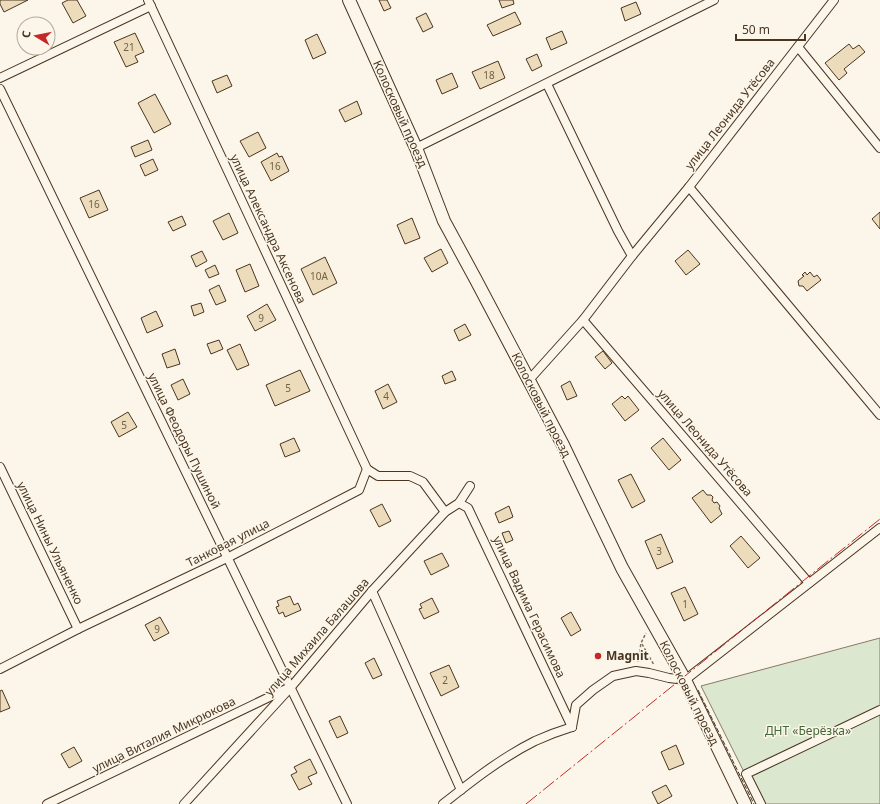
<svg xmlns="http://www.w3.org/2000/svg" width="880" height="804" font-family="'Noto Sans',sans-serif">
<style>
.green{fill:#dce7d0;stroke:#887966}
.building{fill:#ecdcbc;stroke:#4a3520}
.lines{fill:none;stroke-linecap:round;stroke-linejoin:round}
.street-casing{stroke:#4a3520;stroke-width:10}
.secondary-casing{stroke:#4a3520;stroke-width:14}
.path{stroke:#7f6f5c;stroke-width:1.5;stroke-dasharray:3 2;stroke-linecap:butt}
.street{stroke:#fbf6e9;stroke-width:8}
.secondary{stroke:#fbf6e9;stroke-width:12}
.fence{stroke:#4a3520;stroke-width:1;stroke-dasharray:5 2;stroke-linecap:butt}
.power{stroke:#c62828;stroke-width:1;stroke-dasharray:14 3 2 3;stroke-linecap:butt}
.poi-dot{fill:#c62828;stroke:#fbf6e9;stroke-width:1.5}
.labels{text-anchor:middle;stroke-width:3;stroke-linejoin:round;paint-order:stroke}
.number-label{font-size:10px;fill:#725f47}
.street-label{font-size:12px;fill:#4a3520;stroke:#fbf6e9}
.poi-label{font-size:12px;font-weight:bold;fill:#4a3520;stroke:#fbf6e9;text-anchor:start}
.park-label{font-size:12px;fill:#436837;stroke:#fbf6e9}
</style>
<rect width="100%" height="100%" fill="#fbf6e9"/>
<path class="green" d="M880,638V804H760L701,686Z"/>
<g class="building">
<path d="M0,0H28L4,12L0,4Z"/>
<path d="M68,0H77L86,16L73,23L62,3Z"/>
<path d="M379,0H387L391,8L384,11Z"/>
<path d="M499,0H513L514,4L502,8Z"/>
<path d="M636,2L641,14L625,21L621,8Z"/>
<path d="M515,12L521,24L493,36L487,25Z"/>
<path d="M426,13L433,27L423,32L416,18Z"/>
<path d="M562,31L567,43L551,50L546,38Z"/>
<path d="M135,33L144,52L135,56L138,62L126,67L114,42Z"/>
<path d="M317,34L326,53L313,59L305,40Z"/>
<path d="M849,44L853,49L859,45L865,52L844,69L847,73L839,80L825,63Z"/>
<path d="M537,54L542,66L532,71L526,59Z"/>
<path d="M498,61L505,78L480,89L472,72Z"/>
<path d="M452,73L458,87L442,94L436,80Z"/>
<path d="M227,75L232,86L217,93L212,81Z"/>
<path d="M155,94L171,124L154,133L138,103Z"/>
<path d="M357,101L362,114L345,122L339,110Z"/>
<path d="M258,132L266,148L249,157L240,141Z"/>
<path d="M148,140L152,150L135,157L131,147Z"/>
<path d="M277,153L279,157L282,156L289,171L271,181L261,162Z"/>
<path d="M153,159L158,170L145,176L140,165Z"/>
<path d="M99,190L108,210L89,218L80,198Z"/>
<path d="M880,212V229L872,219Z"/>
<path d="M229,213L238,233L223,240L213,221Z"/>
<path d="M182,216L186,225L173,231L168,222Z"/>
<path d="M412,218L420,238L405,244L397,225Z"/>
<path d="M441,249L448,263L432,272L424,258Z"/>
<path d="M688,250L700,264L686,275L675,261Z"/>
<path d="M202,251L207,261L196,267L191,256Z"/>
<path d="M325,257L337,283L313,295L301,269Z"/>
<path d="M250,264L259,286L245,292L236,270Z"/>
<path d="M215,265L219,274L209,278L205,270Z"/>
<path d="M805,272L807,275L810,272L814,277L817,275L821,280L807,291L803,286H799L798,281L804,276L802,275Z"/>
<path d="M219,285L226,301L216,305L209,290Z"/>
<path d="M201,303L204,312L194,316L191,306Z"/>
<path d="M267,304L276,320L255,331L247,316Z"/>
<path d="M156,311L163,326L147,333L141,318Z"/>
<path d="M465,324L471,335L459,341L454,330Z"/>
<path d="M219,340L223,349L211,354L207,344Z"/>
<path d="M240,344L249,365L237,370L227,350Z"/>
<path d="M175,349L180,364L167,368L162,354Z"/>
<path d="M603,351L612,363L605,369L595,357Z"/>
<path d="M300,370L310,391L275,406L266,385Z"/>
<path d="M452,371L456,380L445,384L442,376Z"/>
<path d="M183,379L190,394L178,400L171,385Z"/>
<path d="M570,381L577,396L567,400L561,386Z"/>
<path d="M388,384L397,402L383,409L375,391Z"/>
<path d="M622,396L625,399L628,396L639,410L625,421L612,404Z"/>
<path d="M128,412L137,427L119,437L111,422Z"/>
<path d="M294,438L300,451L285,457L280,444Z"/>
<path d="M663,438L681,460L669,470L651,448Z"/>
<path d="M631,474L645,501L632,508L618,480Z"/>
<path d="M703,490L707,495H711L713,497L712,500L714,503L717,502L720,506L719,508L722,514L711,523L692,498Z"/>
<path d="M382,504L391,521L379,527L370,510Z"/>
<path d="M509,506L513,517L499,523L495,513Z"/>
<path d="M509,531L513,540L506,543L502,533Z"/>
<path d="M661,534L673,562L657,569L645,541Z"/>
<path d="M741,536L760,558L748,568L730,546Z"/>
<path d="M442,553L449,566L431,575L424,561Z"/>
<path d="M685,587L698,614L684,621L671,593Z"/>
<path d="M290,596L294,605L298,603L301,610L285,617L283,612L279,614L276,607L279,606L277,601Z"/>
<path d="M432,598L439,612L424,619L419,609L422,608L420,604Z"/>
<path d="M571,612L581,630L571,636L561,618Z"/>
<path d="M160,617L169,633L154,641L145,625Z"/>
<path d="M374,658L382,675L373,679L365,663Z"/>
<path d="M449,665L459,687L441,696L430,673Z"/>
<path d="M2,690L10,708L0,712V691Z"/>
<path d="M340,716L348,733L337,738L329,721Z"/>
<path d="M676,745L684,764L669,770L661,752Z"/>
<path d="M74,747L82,761L69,768L61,754Z"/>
<path d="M310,759L317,773L308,777L312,784L299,790L291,775L297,772L294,767Z"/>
<path d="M666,785L672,796L658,804L652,792Z"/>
</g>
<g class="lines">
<defs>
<g id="street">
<path d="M148,0L367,469"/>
<path d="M798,47L880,148"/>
<path d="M0,78L151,6"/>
<path d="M547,84L618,231L632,256"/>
<path d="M0,89L347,804"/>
<path d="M416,148L714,0"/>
<path d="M689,187L880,415"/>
<path d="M583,320L809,583"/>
<path d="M529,380L583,320L632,256L689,187L834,0"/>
<path d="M0,467L78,629"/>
<path d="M459,503L468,508L572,727"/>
<path d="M372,591L461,790"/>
<path d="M0,669L78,629L227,558L359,490L367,469L378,476H410L423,482L445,512"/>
<path d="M572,727L576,705L593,690L613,676L636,671L649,673L669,678L685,680L880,528"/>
<path d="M47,804L286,689"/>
<path d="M184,804L291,687L372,591L445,512L459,503L470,486"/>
<path d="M443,804C472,781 501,758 535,741C546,736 559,731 572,727"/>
<path d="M761,804L746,774L880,710"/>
</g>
<path id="secondary" d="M349,0L416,148L444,221L476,280L563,445L622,568L685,680L745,804"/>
</defs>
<use href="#street" class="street-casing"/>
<use href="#secondary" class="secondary-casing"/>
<g class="path">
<path d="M642,644L654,665"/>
<path d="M638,662L641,643L646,633"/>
</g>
<use href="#street" class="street"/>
<use href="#secondary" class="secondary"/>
<path class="fence" d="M698,690L754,804"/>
<path class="power" d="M526,804L880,519"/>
</g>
<circle class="poi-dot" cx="598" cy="656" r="4"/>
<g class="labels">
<g class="number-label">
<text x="129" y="51">21</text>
<text x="489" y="79">18</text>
<text x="275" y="170">16</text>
<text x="94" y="208">16</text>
<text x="319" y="280">10А</text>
<text x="261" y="322">9</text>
<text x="288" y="392">5</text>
<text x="386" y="400">4</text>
<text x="124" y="429">5</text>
<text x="659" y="555">3</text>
<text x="685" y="608">1</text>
<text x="157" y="633">9</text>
<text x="445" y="684">2</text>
</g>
<g class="street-label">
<text transform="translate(400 114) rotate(66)" y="4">Колосковый проезд</text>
<text transform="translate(730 114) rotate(-52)" y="4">улица Леонида Утёсова</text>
<text transform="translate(268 229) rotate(65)" y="4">улица Александра Аксенова</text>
<text transform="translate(541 405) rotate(63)" y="4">Колосковый проезд</text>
<text transform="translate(184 441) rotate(64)" y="4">улица Феодоры Пушиной</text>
<text transform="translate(705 443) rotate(49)" y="4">улица Леонида Утёсова</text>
<text transform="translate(50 543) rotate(64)" y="4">улица Нины Ульяненко</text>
<text transform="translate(228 543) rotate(-27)" y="4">Танковая улица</text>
<text transform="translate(529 607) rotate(65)" y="4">улица Вадима Герасимова</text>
<text transform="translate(317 637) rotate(-49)" y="4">улица Михаила Балашова</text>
<text transform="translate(689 693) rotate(63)" y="4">Колосковый проезд</text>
<text transform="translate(164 735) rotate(-26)" y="4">улица Виталия Микрюкова</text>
</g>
<g class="poi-label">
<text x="606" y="660">Magnit</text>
</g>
<g class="park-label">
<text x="808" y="735">ДНТ «Берёзка»</text>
</g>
</g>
<g transform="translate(36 36) rotate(280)"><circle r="19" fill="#fbf6e9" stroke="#b4a999"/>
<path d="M0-3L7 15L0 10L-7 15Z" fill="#c62828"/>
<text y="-6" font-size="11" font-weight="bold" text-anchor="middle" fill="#4a3520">С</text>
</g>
<path d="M736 34v6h69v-6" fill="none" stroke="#4a3520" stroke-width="2"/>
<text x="742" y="34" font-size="12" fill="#4a3520" stroke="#fbf6e9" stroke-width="3" paint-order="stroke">50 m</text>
</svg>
